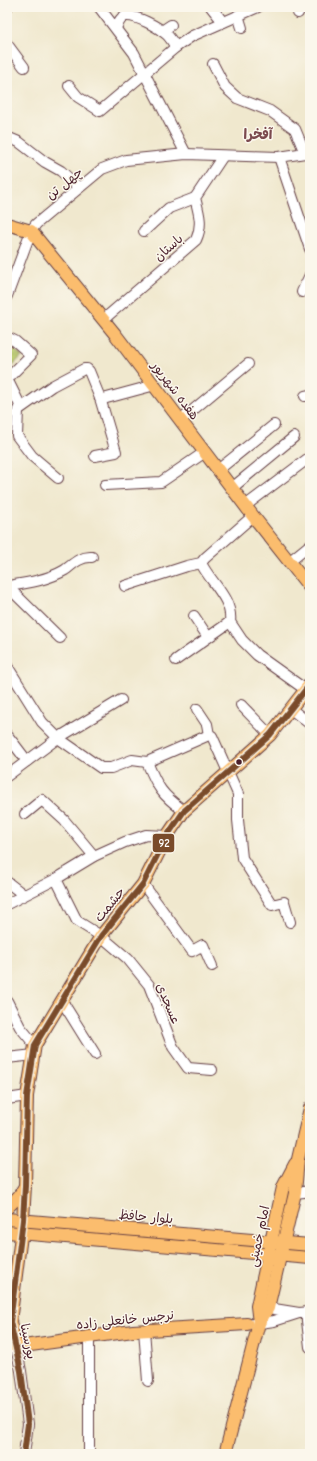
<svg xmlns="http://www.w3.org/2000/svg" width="317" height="1461" font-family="'Comic Neue','Playpen Sans Arabic',sans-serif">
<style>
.grass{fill:url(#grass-tufts);stroke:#83764d}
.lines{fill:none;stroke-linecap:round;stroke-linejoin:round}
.minor-casing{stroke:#633d43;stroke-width:12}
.major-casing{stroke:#633d43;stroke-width:14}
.minor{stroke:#fff;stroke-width:10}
.major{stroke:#fbbd6e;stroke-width:12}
.bus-1-casing{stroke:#fbf7ec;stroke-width:9}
.bus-1{stroke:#7a4b2a;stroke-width:6}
.bus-dot{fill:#4a1f2b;stroke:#fbf7ec;stroke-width:1.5}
.labels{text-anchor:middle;stroke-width:3;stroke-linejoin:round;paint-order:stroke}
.street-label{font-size:13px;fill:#4a1f2b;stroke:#fbf7ec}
.neighbourhood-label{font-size:14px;font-weight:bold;fill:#7b494e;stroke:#fbf7ec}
.line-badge{stroke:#fbf7ec;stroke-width:1.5}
.badge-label{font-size:11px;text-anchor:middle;font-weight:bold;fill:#fff}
</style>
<defs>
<pattern id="grass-tufts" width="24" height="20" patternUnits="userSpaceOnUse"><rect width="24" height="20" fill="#bccc6f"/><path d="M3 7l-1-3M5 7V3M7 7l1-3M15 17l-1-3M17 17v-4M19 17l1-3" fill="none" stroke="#a3af60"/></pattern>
</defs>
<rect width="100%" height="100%" fill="#fbf7ec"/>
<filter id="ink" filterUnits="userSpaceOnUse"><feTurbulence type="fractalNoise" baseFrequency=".025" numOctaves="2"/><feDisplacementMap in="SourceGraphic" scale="8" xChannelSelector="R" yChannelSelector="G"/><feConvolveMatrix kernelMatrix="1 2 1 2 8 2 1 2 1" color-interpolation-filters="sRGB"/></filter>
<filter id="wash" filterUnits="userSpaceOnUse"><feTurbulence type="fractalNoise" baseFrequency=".012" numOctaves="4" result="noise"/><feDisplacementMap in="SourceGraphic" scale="16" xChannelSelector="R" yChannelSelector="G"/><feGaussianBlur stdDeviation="0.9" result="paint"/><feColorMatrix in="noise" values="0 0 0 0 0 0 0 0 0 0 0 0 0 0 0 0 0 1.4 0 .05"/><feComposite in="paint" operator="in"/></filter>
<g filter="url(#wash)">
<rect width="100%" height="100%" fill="#f0e8ce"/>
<path class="grass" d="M7,346L11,347L22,356L8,370Z"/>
</g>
<g filter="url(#ink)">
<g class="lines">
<defs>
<g id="minor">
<path d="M99,7L134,53L186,154"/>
<path d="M211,7L223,22"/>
<path d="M7,8V7"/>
<path d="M298,13L300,7"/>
<path d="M238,15L242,28"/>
<path d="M116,28C118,24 120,17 126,16C136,15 158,27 166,34C170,37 173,43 176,47"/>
<path d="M162,31L171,25"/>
<path d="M7,44L24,67"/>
<path d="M213,64L225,87L237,98L270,111L295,129L305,153"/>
<path d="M69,86L78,97L100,111L176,47L192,36L258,7"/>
<path d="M7,137L19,142L45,162L61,171L79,188"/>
<path d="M279,157L310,249"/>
<path d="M144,231L169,208L195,198"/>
<path d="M302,292L310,275"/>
<path d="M7,296L31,231L36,224L102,169L126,160L186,154L279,157L305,153L310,155"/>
<path d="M104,319L196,240C203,225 199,213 195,198L223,156"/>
<path d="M7,337L15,341L31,355L7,379"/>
<path d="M7,379L20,405L18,410L17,436L32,456L58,478"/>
<path d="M305,396L310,395"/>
<path d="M18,410L52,386L84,369H87L89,371L100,398L103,399L155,385"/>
<path d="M181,420L248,364"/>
<path d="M95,456L116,452L100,398"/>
<path d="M218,470L274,425"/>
<path d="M105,485L161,482L205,452"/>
<path d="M232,488L294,437"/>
<path d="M245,506L310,457"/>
<path d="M289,562L310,545"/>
<path d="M201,563C210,582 233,599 230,622L242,640L257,655L306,690"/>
<path d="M7,586L60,638"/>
<path d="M8,586C27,583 48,580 65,570C73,564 81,556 92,557"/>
<path d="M125,586L187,566L201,563L205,558L253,516"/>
<path d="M194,616L208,637"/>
<path d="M176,660L230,622"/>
<path d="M7,666L42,722L58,738L101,768H111L132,760L147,762"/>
<path d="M241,705L270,735"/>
<path d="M197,709L207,724L209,735"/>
<path d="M291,709L310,724"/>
<path d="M7,735L14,744"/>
<path d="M209,735L212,736L238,794V820L242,858L272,905L284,902L290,922"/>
<path d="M7,748L14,744L27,761"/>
<path d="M147,762L209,735"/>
<path d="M147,762C158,788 161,794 184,811"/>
<path d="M7,776L58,738L121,700"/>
<path d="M25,814L42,800L64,820L94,856"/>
<path d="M56,879L77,921L101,936L128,959L149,985L173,1047L188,1068L212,1070"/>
<path d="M7,882L24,895"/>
<path d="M143,884L192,951L203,945L212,966"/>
<path d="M7,904L56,879L94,856L125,842L146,835L167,836"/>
<path d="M7,1001L20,1027L35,1045"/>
<path d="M62,1001L95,1054"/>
<path d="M7,1058L34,1055"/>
<path d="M7,1099L27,1096"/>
<path d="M295,1193L304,1192L310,1190"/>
<path d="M268,1308L299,1313L310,1312"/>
<path d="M306,1312L310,1347"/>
<path d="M253,1324L274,1321L299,1313"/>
<path d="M144,1330L148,1381"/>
<path d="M7,1348L16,1347L21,1371L28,1424L24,1454"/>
<path d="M89,1454V1337"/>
</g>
<g id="major">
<path d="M7,224L31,231L115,334L253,516L310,588"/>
<path d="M7,1208L19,1196L25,1186"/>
<path d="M7,1219L310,1245"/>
<path d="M7,1232L310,1258"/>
<path d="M259,1323L257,1306L283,1187L295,1164"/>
<path d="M247,1324L133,1331L16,1347L10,1322L23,1220L25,1186L27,1096L35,1045L101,936L143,884L167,836L184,811L270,735L310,684"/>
<path d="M225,1454L259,1323L268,1308L295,1193L298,1159L310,1108"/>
</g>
</defs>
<use href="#minor" class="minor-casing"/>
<use href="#major" class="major-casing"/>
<use href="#minor" class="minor"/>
<use href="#major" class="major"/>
<defs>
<path id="bus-1" d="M24,1454L28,1424L21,1371L10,1322L23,1220L25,1186L27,1096L35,1045L101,936L143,884L167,836L184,811L270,735L310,684"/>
</defs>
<use href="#bus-1" class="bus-1-casing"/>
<use href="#bus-1" class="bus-1"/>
</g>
</g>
<circle class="bus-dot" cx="239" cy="762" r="3.5"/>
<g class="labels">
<g class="street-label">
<text transform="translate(64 183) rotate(-39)" y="5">چهل تن</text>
<text transform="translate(168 247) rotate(-41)" y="5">باستان</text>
<text transform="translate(176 390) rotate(53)" y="5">هفده شهریور</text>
<text transform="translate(109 904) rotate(-51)" y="5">حشمت</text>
<text transform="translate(169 1003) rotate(67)" y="5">عسجدی</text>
<text transform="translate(146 1216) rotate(5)" y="5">بلوار حافظ</text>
<text transform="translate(258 1236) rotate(-78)" y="5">امام خمینی</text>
<text transform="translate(125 1319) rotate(-6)" y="5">نرجس خانعلی زاده</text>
<text transform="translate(29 1341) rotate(78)" y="5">پورسینا</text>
</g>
<g class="neighbourhood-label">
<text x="258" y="139">آفخرا</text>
</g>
</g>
<rect class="line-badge" x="152" y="833" width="23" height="20" rx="4" fill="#7a4b2a"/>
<g class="badge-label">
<text x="164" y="847">92</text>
</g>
<rect width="317" height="1461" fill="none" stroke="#fbf7ec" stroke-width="24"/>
</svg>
